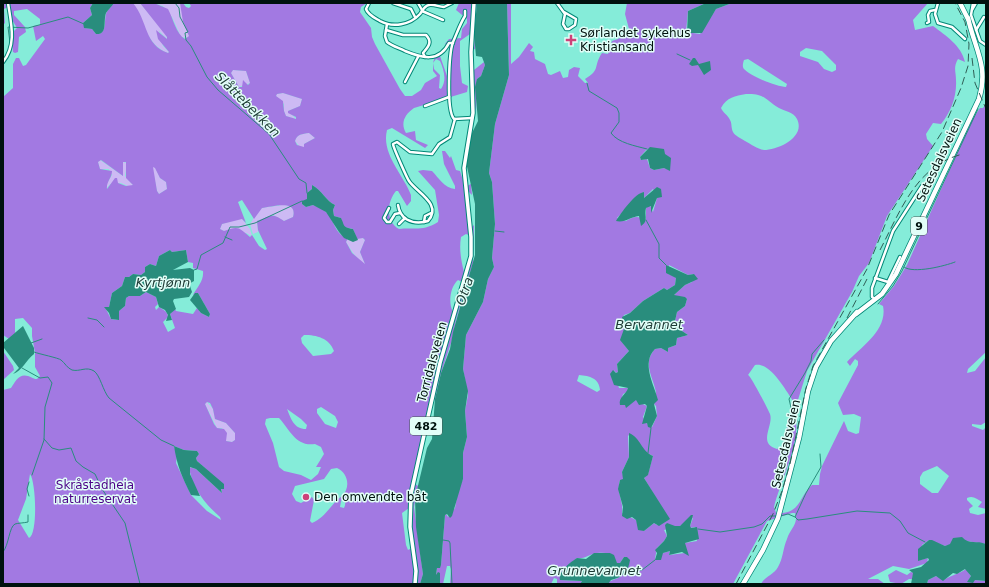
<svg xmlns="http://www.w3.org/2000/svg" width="989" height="587" font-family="'DejaVu Sans',sans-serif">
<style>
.green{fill:#cdbaf4}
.forest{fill:#a279e2;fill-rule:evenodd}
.water{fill:#298d7d}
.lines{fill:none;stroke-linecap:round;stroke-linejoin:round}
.stream{stroke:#298d7d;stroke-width:1}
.minor-casing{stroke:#008776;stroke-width:4.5}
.major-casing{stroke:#008776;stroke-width:5.5}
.highway-casing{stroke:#008776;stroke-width:6}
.minor{stroke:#fff;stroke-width:2.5}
.major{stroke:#fff;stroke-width:3.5}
.highway{stroke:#fff;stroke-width:4.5}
.rail{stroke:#2f5f56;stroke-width:1;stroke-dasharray:8 4;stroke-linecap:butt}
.poi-dot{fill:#cd4279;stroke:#e2fef8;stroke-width:1.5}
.labels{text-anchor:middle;stroke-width:3;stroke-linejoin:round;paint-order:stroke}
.shield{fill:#e2fef8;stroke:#445954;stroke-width:1}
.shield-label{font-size:11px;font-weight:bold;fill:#00120e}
.poi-label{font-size:12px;fill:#00120e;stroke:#e2fef8;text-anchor:start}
.street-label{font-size:12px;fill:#00120e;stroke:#e2fef8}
.park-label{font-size:12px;fill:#4b0087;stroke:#e2fef8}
.water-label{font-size:13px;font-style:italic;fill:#1d3a34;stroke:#e2fef8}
</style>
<rect width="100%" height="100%" fill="#85ecd9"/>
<g class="green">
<path d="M133,3H140L166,34L167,39L159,31L163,46L169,52L168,53C148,46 142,21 133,3Z"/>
<path d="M154,3H180L189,36V38L181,37L172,17L163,6Z"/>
<path d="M233,70L246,71L250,83L239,87L231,73Z"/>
<path d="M283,93L302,99L300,106L288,111L296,119L286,116L284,111V104L276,96L277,94Z"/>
<path d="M309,133L315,138L304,144V147H300L295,141C297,134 302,134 309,133Z"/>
<path d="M100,160L123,176V162L127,163L125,176L133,185L130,187L121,183L110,184L106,189V185L112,175L109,169H100L98,162Z"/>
<path d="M152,167H155L160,178L166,182L167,189L159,194L157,191Z"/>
<path d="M281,205C290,205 296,207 293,217L284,221L273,215L257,221L258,232L253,234L250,224C253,220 255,215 259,210C263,206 276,207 281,205Z"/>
<path d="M238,219H242L250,229L252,236L246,233L224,231L220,229L222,224Z"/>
<path d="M361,237L365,240L360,252L365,264L364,265L353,253L346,242L348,238L358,240L357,239Z"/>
<path d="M207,402L213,409L215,419L226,423L235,433V440L232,442L226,441L222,428H217L205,404Z"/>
</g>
<g class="forest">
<path d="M3,3H93L90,8L92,15L83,23L85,28L92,29L96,34C107,35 104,21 106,14C107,10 111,7 113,4L133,3C148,21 144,45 168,53L169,52L158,39L156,30L167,39V37L140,3H154L168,9C173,18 176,34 185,39L189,36L183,22L180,3H183L186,7L189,8L191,6L189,3H367L361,7L360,12L371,28L372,37L375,44L400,89L405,96H412L421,90L425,83L437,76L433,71V63L434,69L440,75L439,88L441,89C447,80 444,70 440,61L436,59L433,63L435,56H440L447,76H450V48L445,44L449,39L461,38L462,29L467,23V19L456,10L459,3H477L474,35L475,49L471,50L472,66L474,70L484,62L485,65L481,76L477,79L476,113C472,88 471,62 471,36L470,34L460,41V66L462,83L468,86L467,92L414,108C405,114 400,123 406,133L415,131L416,140L428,145L425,148L392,128L387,130C381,154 403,174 411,195V201L407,206L398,191H396C387,202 385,221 399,229C415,227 422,232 438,222L439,215L435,190L418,171L423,170L432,171C439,178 444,188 455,189V186L444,164L442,151H445L450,158L451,156L456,170L460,171L465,187L471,184L472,195L469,192C464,203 466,218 471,228L474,225L473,263L456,320L452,340L441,373L435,399L431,406L425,426V434L414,483L418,486L414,507L423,574L420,584H3V390L11,388C15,382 19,373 28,376C32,377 33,379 37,379L40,376L35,367V353L32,336V328L23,318L15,319V333L9,339L3,335V97L13,88V64L16,58H19L23,66L26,65L45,39L43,36L36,41L33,26L40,25V19L27,9L14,11V15L25,27L26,32L19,37L18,52L15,53L13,52L11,34L17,28L11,18L8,7L4,9L5,23L3,25ZM233,70L246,71L250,83L248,85L243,80L242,87H239L231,73ZM283,93L302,99L300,106L288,111V113L296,117V119L286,116L284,111L283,101L276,96L277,94ZM309,133L315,138L304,144V147L297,145L295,141C297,134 302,134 309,133ZM101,160L123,176V162H126V178L133,185L126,186L118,183L117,178H115L107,189C106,182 112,178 112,171L100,169L98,162ZM153,167L155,168L160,178L166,182L167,189L159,194L157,191ZM312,185C322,190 326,201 335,205L333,210L334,216L341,218L342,224L344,227L353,229L357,239L363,238L365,240L360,252L365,264L352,253L346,242L348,238C335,236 334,218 325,211C322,208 317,207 313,205L306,207L302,204L303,201L307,200V193L312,189ZM242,200L254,219L262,208C272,207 298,199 293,217L284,221C272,212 270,216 257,221L258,230L267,249L265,250L259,246L252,235L250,237C238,227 239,226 224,231L220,229L222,224L242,219L246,223L238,202ZM466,234L471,236C473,247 474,265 464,272C461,260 459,249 461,237ZM170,250L172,252L186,250L188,262L193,263V268L203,271C204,281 197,287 193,295L198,293L210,314L209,317L201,313L197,308L193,314L176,311L175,309L170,314L175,328L168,332L163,322L168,317C168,312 164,310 159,307L156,310L155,307L158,304L156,297L146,292L140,296H129L126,298L125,306L119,311L118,320L111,319L105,307H109L112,293L122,286L125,277H129L133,274L141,275L145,272V267L150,264L156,266L159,256ZM458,280L462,282C462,291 462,307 453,312C448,303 450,287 458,280ZM304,335C317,335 329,338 334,351L331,354L313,356L302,343L301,338ZM207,402L210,403L213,409L215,419L226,423L235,433V440L232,442L226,441L227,433L224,429L217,428L214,424L205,404ZM321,407L335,416L338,422L336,428L325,424L317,413V409ZM287,409L301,419L307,425L306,429C294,429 291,419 287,409ZM270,418H279C290,430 296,447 315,444L321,447L324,454L316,467H321L318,474L311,480L301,475L284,471L279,467L273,443L265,424L266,419ZM174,446L184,450L197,451L199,454L196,458L197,461L224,485V488H221L222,493L196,469L189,467C192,488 205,504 220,517L221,520L207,511L191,495L176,463L177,456ZM337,468C348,473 351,487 342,496C346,499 346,504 344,508L340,507L342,496C331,504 325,518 312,523L310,521L314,500L312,497L301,503L296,501L292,494L295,486L324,479L331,469ZM30,474C36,482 38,534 29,538L18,520L26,499ZM409,508L413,543L412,548L408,550L406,545L402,513Z"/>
<path d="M507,3H511V64L519,57L529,43L533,47L530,51L534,52L535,59L545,64L548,74L551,75L560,71L563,78L568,77L569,70L574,67L580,68L578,76L585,83H588L585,79C601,70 593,66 602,53L608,54L612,41L618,39L629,29L625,14L627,3H706L688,11L686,32L700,34L716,9L732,3H928L913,20L915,30L933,26C946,36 961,45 965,62L958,59C953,68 956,71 956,80C957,96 951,112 941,124L933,123L926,134L927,139L933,146L887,216L869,263L859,276L852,292L807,371L797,403L794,402C786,391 770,361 755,365L748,375C751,376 768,409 770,414C774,425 757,444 777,449L783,446L786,439V430L792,419L796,421C799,446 780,483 774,507L776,513C801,515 799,496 812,485H819L820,474L822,466L844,421L848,431L856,434L859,433L861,417L854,414L843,415L838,403L858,365V361L855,359L850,366L847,362C861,347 888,330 883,306L879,304L894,286L907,265L972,120L980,108H983L986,104V352L968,369L967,373L975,371L986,357V422L981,425L972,424V426L983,430L986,427V509L978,507L982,502C977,499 973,495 967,498V500L973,506L969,509L970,513L978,515L986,513V544L966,541L945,546L929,540L922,545L920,560L928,558L927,563L909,569L893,566L868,579H878L885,584H761C765,576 774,575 778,567C783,559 783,548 787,539C790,529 799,524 795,513H792L767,521L733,584H608V582L618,578L627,571L628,558L624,557L620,563H617L610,553C605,553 598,552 593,554C586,556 585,559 577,558L561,573L560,580L582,581L580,584H557V579L554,578L551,584H450L451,569L450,566H447L443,584H440L436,575L437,568L441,565L445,515L446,514L448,517L455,508L458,491L463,479V453L467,437L465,411L468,395L463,369L466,335L483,302L488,279L494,267L492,258L495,224L492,182L489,173L495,124L509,75ZM806,48L822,51L836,65V70L832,72L824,69L818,62L800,56V52ZM748,59L787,84L786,87C777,87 750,76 744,69C742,67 743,63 744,60ZM746,94C765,93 765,100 779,108C784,111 794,112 797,119C806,137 778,150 764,150C757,149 751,144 745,141C741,138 735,136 733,132C731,128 732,123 730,120C728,115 723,113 721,108C727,97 735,96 746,94ZM647,149L670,170L664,168L654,170L650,168L647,159L641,160L640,157ZM653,189L657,198L653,212L650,205L646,208V220C638,216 634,216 626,221L617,218C627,209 631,198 644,192V198ZM669,265L688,275L694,274L692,282L685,285L674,295V296L687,299L685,306L677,312L675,321L682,331L688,335L677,338L676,345L668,348V352L661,348L655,349C642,363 653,377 656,392C656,395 655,400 654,404L656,406L657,416L652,427L648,425L643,417L647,406L638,402L637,399L620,405L623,394L627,392L628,388H619L614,370L616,373L618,372L617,364L629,351L622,342L625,329L622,321L624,315L630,313L643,301L664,288L667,290L675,285L676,278L674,275L668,274ZM579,375C590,376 599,378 600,390L597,392L577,381ZM628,435L645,452L653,456L648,474L644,478L669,519L657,525L654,523L644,531L638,525L636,520L622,513C624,502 616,492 620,480L622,481L624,479L622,472L629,457ZM937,466L949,476L938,493H932L920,484V477L923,472ZM693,518L690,526V528L695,527L697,541L685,543V553L669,555L670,551L663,553L655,559L657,548L664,541L667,536L664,530L680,526Z"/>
<path d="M3,351L13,366L14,370L3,380Z"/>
<path d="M966,569L971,576L968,582L975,580L986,581V584H927L928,580L936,576L944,580C951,575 959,574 966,569Z"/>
<path d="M896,570L907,575L911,572L914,573L912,579H909L901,584L890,582L888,575Z"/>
</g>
<g class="water">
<path d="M93,3H114C112,6 108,10 106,13C103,21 108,35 96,34L92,29L84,28L83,23L92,15L90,8Z"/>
<path d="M477,3H507L509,75L495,124L489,173L492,182L495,224L492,258L494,267L488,279L483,302L466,335L463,369L468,391L465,411L467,437L463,453V479L452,516L450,518L447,514L445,515L441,565L440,568H437L436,575L438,572L440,573V584H420L423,574L416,527L415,498L427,448L432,439L435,399L441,373L450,349L453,332L475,255V204L466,162L470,137L478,121L475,87L477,79L481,76L485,65L482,57L476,56L474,35Z"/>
<path d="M706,3H732L716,9L702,33H687L688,11Z"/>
<path d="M693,58H695L699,64L710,61L711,70L704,75L698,65L692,66L689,64Z"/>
<path d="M650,147L664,149L665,154L671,158L670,171L664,168L654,170L650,168L648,159L641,160L640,157Z"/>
<path d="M312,185C322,190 326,201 335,205L333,210L334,216L341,218C345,226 342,227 353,229L358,240L353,242L344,238L339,232L326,212L313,205L306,207L302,204V201L307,199V193L312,189Z"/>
<path d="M657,187L661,189L662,197L657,198L651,213V206L646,208C644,216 649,221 641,226L639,216C630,217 625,223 616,221C621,213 635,193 644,192V198Z"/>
<path d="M170,250L172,252L186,250L188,262L173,270L190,268L194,270V281L187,285L190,286L192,292L189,297L174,299L173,301L176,309L170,314L172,320L166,321L168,315L165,310L159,307L156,297L146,292L140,296H129L126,298L125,306L119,311V320L111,319L109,313L104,307H109L112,293L122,286L125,277H129L133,274L141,275L145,272V267L150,264L156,266L159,256Z"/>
<path d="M666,265L688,275L694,274L698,279L685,285L674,295L685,297L687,299L685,306L677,312L675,321L682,331L688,335L677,338L676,345L668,348V352L661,348L655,349C641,363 654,384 658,400L654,404L657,416L651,428L648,427L647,423L642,424L647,406L645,404L639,405L636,400L626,408L625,405H620C618,397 626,395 628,388L614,385L610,374L613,370L616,373L618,372L617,364L629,351L620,340L624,329L622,317L630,313L643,301L664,288L667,290L675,285L676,278L666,273Z"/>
<path d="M195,293H198L210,314L209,317L201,313L190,300Z"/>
<path d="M23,326L34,348V354C26,360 22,371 13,374L19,368L4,348L3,343Z"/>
<path d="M629,433C641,438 641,451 653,456L648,475L644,478L670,519L659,526L654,523L644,531L638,530L636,520L632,517L627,519L622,516L623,507L618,489L620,480L623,479L622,472L629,457Z"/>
<path d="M174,446L184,450L197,451L199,454L196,458L197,461L224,484V489H221L222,493L196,469L190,467V474L200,496L191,495C182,477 177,466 174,446Z"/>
<path d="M691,515H693L690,526L691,528L697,527L699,539L685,543L689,556L682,552L669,555L670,551L663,553L661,560H655L657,553L655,550L664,541L667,536L665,525L667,523L675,526H680Z"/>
<path d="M962,537C969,545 977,540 986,544V581L975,580L973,583L967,582L971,576L965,569L957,574L953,573L943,581L936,576L928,580L927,584H911L913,573L909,570L921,567L929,560L928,558L918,561V549L929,540H932L945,546L950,544L953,538Z"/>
<path d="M594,553H610L614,555L617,563H620L624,557H627L630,560C628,573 623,577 611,580L608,584H580L582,581L560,580C558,571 571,562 577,558L586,559Z"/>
</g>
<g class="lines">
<g class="stream">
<path d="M175,3L179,8L180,17L188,32L185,33L186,40L191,46L207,77L218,90L269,134L299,179L306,183L307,193"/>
<path d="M10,43L8,27L28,28L68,17L84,24"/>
<path d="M677,54L690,60"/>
<path d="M5,61L10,50"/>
<path d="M587,83L589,91L617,108L619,113V122L611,133C618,143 636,146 647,149"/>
<path d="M646,220L659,244V258L666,265"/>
<path d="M495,231L504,232"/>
<path d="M225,237L232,240"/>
<path d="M904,267C913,274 945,266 955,262"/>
<path d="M194,270L197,269L201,255L223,243L230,227H239L255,223L302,201"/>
<path d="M878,304L893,286L902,271L978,109"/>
<path d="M88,318L97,320L104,327"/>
<path d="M31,343L42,339"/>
<path d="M34,352C39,354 59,358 61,360C65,363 67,368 72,370C80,372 86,366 94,371C100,375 103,391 109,398L161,440L174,446"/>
<path d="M22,368L40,378L48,377L52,383L45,407L44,440L32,475"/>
<path d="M797,421L792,412L789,399L805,373L811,361L812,354L824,340"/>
<path d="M44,439L52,448L59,450L71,448L76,461L83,467L95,474L102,489L125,523L140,584"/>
<path d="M648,453L651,428"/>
<path d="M820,454L821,467L806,493L795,517L798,520L807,519L857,511L890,513L900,521L908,533L925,542"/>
<path d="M29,482L27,489L29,496"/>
<path d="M780,516L788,514L795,517"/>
<path d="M698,529L720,532L754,527L762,524L770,516H776"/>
<path d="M443,540L449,541L450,543L452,584"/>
<path d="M3,552C9,545 9,527 15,524C18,523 24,523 28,522V515"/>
<path d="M627,571L642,570L655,560"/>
</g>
<defs>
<g id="minor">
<path d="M369,3L366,9C368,15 375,18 380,21C393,28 410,25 420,14C423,10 424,6 429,5C434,4 439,7 444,7L452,3"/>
<path d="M393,3L411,9L415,17"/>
<path d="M418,3L422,10"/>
<path d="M557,3L565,14L563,24L566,29H569L575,25L576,19L564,12"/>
<path d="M938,3L935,14L938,23L952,27L965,39"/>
<path d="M973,3L971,15L980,41L986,45"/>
<path d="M972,10L976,3"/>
<path d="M422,11L443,20"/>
<path d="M465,11V16C460,24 457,33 453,42C449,53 446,110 454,119L472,118"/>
<path d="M927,23L929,22L928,15L930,11L935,10"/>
<path d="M387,24L385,36L387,42C392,46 399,48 405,51C422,58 439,63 449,43H453"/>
<path d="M386,30L403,35H426C433,42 428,47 423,53L425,57"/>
<path d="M976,30L984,17"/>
<path d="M3,62C17,45 11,23 8,3"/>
<path d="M405,82L418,57"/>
<path d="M425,106L449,97"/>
<path d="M398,205C400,219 411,224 424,222"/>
<path d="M389,208L384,218L387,222H390L395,214L400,213"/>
<path d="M431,213L425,216L424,222L428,221C443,204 416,192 409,181C407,178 393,147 393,144L397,142L410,152L432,154L439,144L450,137L455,119"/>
<path d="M399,224L405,218"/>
<path d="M875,278L888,282L900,257"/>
<path d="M875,299L872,297V288L893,231L922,186"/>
</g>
<path id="major" d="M415,584L416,571L410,527L411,494L440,363L471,256V237L464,168L473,113L471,52L474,3"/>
<g id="highway">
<path d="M960,3L968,19"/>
<path d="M856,314L882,294L896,274L979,99C989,66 975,50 968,18"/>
<path d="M743,584L763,550L778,518L799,438L808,391L816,367L831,341L857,312"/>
</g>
</defs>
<use href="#minor" class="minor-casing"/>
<use href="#major" class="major-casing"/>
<use href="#highway" class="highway-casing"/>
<use href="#minor" class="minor"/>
<use href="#major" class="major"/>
<use href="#highway" class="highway"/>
<g class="rail">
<path d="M972,58L975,83L986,109"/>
<path d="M880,250C900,212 916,165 963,154"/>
<path d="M847,318L867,279"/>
<path d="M736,584L773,514L782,491L790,464L806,388L813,366L867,269L889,215L942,132L961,88L968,66L969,44L965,22L955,3"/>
</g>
</g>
<g class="poi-dot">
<path d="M569 34h4v4h4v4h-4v4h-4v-4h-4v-4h4z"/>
<circle cx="306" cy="497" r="4"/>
</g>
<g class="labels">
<g class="shield">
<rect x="911" y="217" width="16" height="18" rx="3"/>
<rect x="410" y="417" width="32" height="18" rx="3"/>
</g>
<g class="shield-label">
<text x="919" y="230">9</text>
<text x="426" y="430">482</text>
</g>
<g class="poi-label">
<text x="580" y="37">Sørlandet sykehus<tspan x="580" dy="14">Kristiansand</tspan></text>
<text x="314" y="501">Den omvendte båt</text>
</g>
<g class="street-label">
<text transform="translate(939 160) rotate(-65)" y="4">Setesdalsveien</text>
<text transform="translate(432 362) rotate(-75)" y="4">Torridalsveien</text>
<text transform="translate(786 444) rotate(-77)" y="4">Setesdalsveien</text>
</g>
<g class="park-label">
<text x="95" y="489">Skråstadheia<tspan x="95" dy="14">naturreservat</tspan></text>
</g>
<g class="water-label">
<text transform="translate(248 104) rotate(45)" y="5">Slåttebekken</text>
<text x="163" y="287">Kyrtjønn</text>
<text transform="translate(464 291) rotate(-71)" y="5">Otra</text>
<text x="649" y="329">Bervannet</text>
<text x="594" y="575">Grunnevannet</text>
</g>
</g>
<rect width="989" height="587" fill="none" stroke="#00120e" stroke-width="8"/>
</svg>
